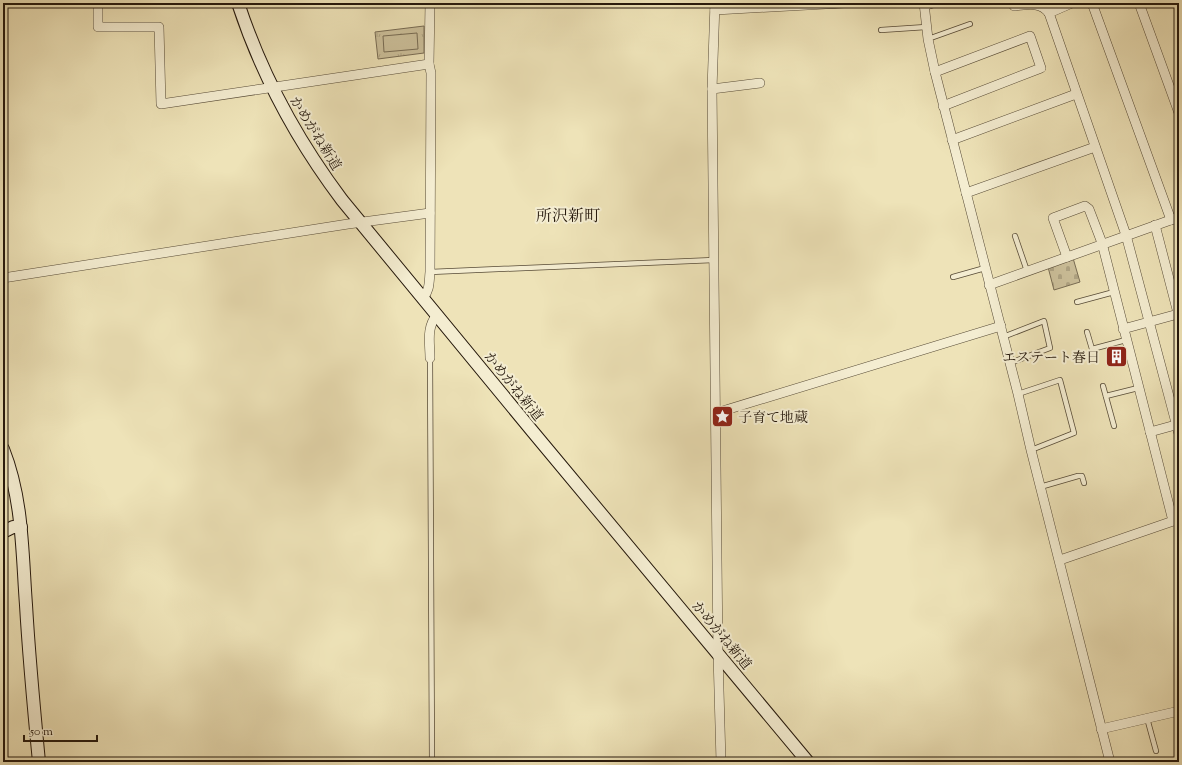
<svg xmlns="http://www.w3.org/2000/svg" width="1182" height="765" font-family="'Sorts Mill Goudy','Noto Serif JP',serif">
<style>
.cemetery{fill:url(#cemetery-stones);stroke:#786c54}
.park{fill:url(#park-tufts);stroke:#786c54}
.garden{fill:#ccc09b;stroke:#786c54}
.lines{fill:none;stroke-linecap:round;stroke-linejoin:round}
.lane-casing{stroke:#574b37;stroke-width:6}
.street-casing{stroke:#574b37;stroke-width:10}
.secondary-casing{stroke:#25180c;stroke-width:14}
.lane{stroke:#f4edd1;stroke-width:4.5}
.street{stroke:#f4edd1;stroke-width:9}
.secondary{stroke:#f4edd1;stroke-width:12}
.labels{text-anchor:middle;stroke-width:4;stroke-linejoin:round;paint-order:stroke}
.street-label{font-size:14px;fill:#25180c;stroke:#f4edd1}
.poi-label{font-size:14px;fill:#25180c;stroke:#f4edd1;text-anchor:end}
.quarter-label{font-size:16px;fill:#25180c;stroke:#f4edd1}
</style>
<defs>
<pattern id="cemetery-stones" width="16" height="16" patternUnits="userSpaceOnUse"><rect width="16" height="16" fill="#ccc09b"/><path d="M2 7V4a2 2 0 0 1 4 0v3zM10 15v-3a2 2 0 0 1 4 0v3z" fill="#afa484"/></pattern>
<pattern id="park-tufts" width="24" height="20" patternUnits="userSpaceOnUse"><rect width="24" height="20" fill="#ccc09b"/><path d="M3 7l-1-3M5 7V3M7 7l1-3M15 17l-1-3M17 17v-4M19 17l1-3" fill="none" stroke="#afa484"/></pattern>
</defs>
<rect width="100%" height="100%" fill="#eee3b8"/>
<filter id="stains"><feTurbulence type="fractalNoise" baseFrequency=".005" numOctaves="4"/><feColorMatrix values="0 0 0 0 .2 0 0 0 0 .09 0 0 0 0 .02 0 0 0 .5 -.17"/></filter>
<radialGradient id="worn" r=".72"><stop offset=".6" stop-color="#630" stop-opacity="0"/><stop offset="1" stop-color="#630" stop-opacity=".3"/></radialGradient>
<path class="cemetery" d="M1073,258L1080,282L1054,290L1048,267Z"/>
<path class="park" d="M424,26V53L378,59L375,32Z"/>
<path class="garden" d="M417,33L418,49L384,52L383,36Z"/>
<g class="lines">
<defs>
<g id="lane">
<path d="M924,8L940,3"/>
<path d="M881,30L926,27"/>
<path d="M928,39L970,24"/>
<path d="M1015,236L1027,271"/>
<path d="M430,272L714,260"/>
<path d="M953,277L985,268"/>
<path d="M1077,302L1114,292"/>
<path d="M1087,332L1092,349L1126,340"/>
<path d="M1003,337L1044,321L1050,348L1010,363"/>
<path d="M430,358L432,762"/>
<path d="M1103,386L1114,426"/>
<path d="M1018,394L1060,380L1074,433L1031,450"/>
<path d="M1106,396L1138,388"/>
<path d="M1040,487L1078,476H1082L1084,483"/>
<path d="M1147,718L1156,751"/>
</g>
<g id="street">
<path d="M98,3V27H159L161,104L429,64"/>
<path d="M715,3L712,89L718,654L721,762"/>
<path d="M924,3L928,39L935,72L1018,394L1031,450L1110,762"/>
<path d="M1014,3V6C1027,5 1040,1 1049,13"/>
<path d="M1072,3L1049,13L1126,235L1179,434"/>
<path d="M1092,3L1171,220"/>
<path d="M1139,3L1179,113"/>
<path d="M715,10L844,3"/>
<path d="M935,72L1030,36L1041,68L943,106"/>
<path d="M712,89L760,83"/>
<path d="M952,140L1076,94"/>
<path d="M966,193L1095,147"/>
<path d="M1155,225L1179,317"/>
<path d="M1067,257L1053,218L1085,206L1089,209L1102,243L1173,521"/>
<path d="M3,278L348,224L430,213"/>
<path d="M989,285L1179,217"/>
<path d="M423,298C430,290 429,282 430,272L431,73L429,64L430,3"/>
<path d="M1123,329L1178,314"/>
<path d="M430,358C430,344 426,327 437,315"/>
<path d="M716,413L1001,326"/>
<path d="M1150,432L1179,424"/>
<path d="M1060,560L1179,519"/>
<path d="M1101,729L1179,711"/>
</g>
<g id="secondary">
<path d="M238,3C262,76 296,139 342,200L533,432L808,762"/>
<path d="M3,449C23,499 22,552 26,605C29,657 34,710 39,762"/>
<path d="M3,532L13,527H21"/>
</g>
</defs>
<use href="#lane" class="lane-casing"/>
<use href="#street" class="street-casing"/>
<use href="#secondary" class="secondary-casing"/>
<use href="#lane" class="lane"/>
<use href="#street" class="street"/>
<use href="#secondary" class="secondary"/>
</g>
<defs>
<symbol id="building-square" viewBox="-11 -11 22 22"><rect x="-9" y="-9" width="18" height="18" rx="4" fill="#8f2418" stroke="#f4edd1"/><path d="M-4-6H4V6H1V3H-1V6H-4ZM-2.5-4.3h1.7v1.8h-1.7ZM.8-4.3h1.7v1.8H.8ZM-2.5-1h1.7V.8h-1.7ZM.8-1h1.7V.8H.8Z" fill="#fff"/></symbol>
<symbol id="sight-square" viewBox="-11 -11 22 22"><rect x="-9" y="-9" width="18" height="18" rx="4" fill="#8f2418" stroke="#f4edd1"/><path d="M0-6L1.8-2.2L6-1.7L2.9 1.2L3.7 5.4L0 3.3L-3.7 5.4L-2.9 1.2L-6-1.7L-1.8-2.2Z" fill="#fff"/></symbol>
</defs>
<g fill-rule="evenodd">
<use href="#building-square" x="1104" y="344" width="25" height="25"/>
<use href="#sight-square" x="710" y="404" width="25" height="25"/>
</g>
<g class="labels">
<g class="street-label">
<text transform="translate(316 133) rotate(58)" y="5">かめがね新道</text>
<text transform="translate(514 386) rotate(51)" y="5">かめがね新道</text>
<text transform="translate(722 635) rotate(50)" y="5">かめがね新道</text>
</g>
<g class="poi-label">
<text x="1100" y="362">エステート春日</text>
<text x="738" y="422" text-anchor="start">子育て地蔵</text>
</g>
<g class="quarter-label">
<text x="568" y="221">所沢新町</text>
</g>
</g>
<rect width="1182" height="765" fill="none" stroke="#eee3b8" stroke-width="16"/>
<rect x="4" y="4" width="1174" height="757" fill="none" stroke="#25180c" stroke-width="2"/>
<rect x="8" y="8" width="1166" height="749" fill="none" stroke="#25180c"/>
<path d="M24 735v6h73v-6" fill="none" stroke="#25180c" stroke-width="2"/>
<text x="30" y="735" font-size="12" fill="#25180c" stroke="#f4edd1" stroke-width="3" paint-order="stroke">50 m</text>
<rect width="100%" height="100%" filter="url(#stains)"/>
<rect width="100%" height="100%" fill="url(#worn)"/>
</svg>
